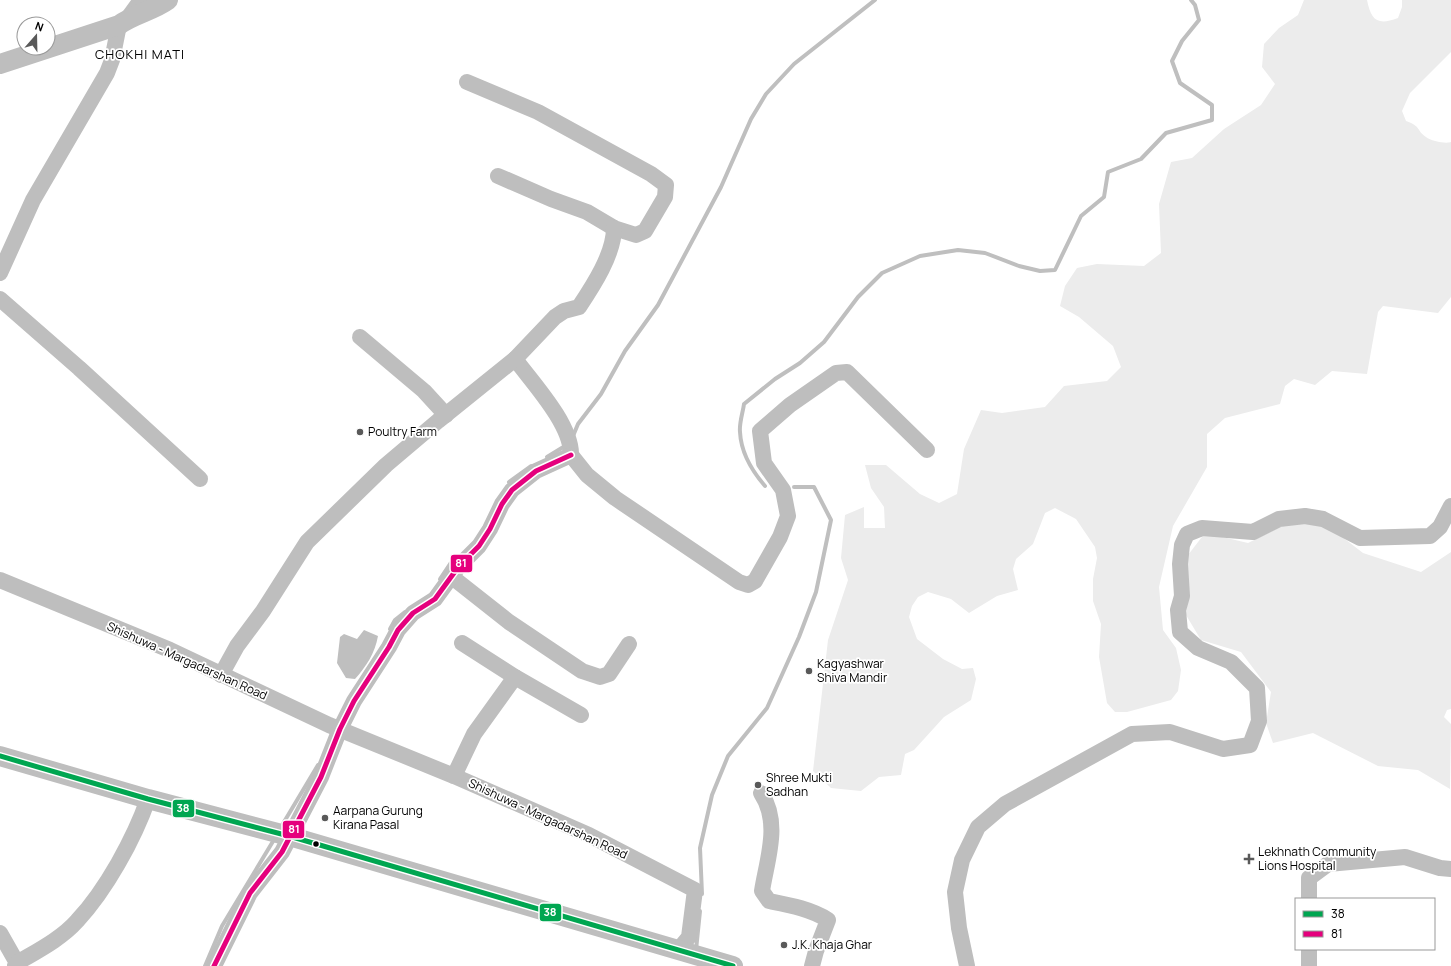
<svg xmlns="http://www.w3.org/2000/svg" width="1451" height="966" font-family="Manrope,sans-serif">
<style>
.green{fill:#ececec}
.water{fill:#bfbfbf}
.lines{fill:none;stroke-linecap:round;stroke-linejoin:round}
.stream{stroke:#bfbfbf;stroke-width:4}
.minor{stroke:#bebebe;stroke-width:16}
.major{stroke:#bebebe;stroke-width:20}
.bus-1-casing{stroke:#fff;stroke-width:8}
.bus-2-casing{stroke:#fff;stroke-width:8}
.bus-1{stroke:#00a651;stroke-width:5}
.bus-2{stroke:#e5007d;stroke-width:5}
.poi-dot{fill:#595959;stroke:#fff;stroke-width:1.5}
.bus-dot{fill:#000;stroke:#fff;stroke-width:1.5}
.labels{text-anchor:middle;stroke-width:3.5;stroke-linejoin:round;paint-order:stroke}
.poi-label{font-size:12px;fill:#000;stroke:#fff;text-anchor:start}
.street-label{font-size:12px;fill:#000;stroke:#fff}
.neighbourhood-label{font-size:13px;letter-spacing:1px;fill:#000;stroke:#fff}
.line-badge{stroke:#fff;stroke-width:1.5}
.badge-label{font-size:11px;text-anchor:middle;font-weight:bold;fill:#fff}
</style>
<rect width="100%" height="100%" fill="#fff"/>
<g class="green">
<path d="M1304,0H1367C1371,20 1377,26 1398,18L1402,7V0H1451V52L1410,93L1402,111L1406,121C1422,127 1416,130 1426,137C1431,141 1446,144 1451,142V297L1438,313L1383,306L1378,312L1367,374L1332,371L1315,385L1294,379L1285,386L1280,404L1225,418L1207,434V467L1173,526L1159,587L1163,630L1176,648L1181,670L1178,691L1171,700L1127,712H1115L1107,703L1099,657L1101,624L1093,601V579L1097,558L1095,547L1076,519L1055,508L1045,513L1033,544L1016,559L1013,569L1018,590L997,596L969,613L951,599L928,592L918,597L912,606L909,617L917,639L943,659L962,669L973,668L976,679L971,700L944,717L914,750L905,754L901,775L879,777L861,791L831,788L813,771L828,640L848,580L841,558L845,515L864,507V528H885L884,507L871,488L865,465H886L920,494L939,503L957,494L964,449L981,410L1002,413L1045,407L1064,386L1107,381L1121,367L1113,346L1079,317L1060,306L1065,286L1077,268L1097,264L1144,266L1161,253L1159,204L1171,162L1192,158L1224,129L1261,105L1275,84L1262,67L1264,44L1279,28L1298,15Z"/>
<path d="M1295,520L1328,526L1363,553L1421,572L1451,552V709L1447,710L1444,717L1451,724L1450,789L1418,770L1378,766L1313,733L1273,743L1266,723L1271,692L1241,652L1201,640L1186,615L1188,555L1205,533L1248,543Z"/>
</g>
<path class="water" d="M364,630L378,636C375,653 366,667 355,679L346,678L337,663L340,637L344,634L357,639Z"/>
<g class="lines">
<g class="stream">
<path d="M573,436L578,424L601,394L625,351L658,305L721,187L751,119L766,94L794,64L875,0"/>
<path d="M547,457L565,446"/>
<path d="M509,482L531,466"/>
<path d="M765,486C752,471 741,453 740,432C739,423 743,412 744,404L775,379L800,363L824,342L858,297L882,273L920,256L958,250L985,253L1019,266L1040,271L1055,270L1081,216L1104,197L1108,172L1141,159L1166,133L1212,120V105L1180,83L1172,61L1182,41L1199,20L1195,5L1191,0"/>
<path d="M440,579L450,564L458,556"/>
<path d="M390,629L395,620L405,612"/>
<path d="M281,827L318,765"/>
<path d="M702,894L700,848L712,795L728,756L767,708L799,637L816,592L831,520L814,487H794"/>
<path d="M696,950L700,911"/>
<path d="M205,966L222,926L275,838"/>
</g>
<g class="minor">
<path d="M128,18L141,0"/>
<path d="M467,82L538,112L651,174L666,185L665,197L645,231L636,235L614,228L587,212L551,199L498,176"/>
<path d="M0,273L33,200L107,73L112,60L119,25"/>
<path d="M0,299L79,368L200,479"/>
<path d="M360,337L424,391L446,415"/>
<path d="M515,359C533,383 572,425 571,455L587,475L615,498L739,582L748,585L755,581L780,537L788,516L783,490L764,463L760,431L790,405L836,373L847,372L927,450"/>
<path d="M452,577L509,622L582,671L600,677L609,674L629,644"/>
<path d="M0,580L170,650L329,725L454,776L589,835L695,890L689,937L679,949"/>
<path d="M462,643L515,677L581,715"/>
<path d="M221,675L237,646L263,611L307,542L386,465L438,421L515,359L555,317L564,311L579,307C593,286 614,254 614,228"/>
<path d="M454,776L474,734L515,677"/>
<path d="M761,793C781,823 767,859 762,891L769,901C789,905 811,909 828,920L816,951L812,966"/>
<path d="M1309,899V878L1328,864L1405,857L1440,868L1451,869"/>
<path d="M0,933L17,963L15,966"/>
<path d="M1309,949V966"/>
<path d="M17,963C37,951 61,939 77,921C106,890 134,839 148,799"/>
<path d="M214,966L250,893L282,852L321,777L340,729L354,701L389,647L398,630L413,613L435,599L459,566L479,546L490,529L502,504L512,490L536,471L571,455"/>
<path d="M967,966L959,928L955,892L962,860L978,827L1005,804L1132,734L1170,732L1223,749L1250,745L1259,721L1257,688L1231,662L1198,648L1180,632L1178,610L1182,596L1180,564L1182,545L1187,534L1202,528L1253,532L1279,519L1305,516L1323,519L1360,538L1430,536L1440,527L1451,506"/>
</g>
<g class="major">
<path d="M0,64L119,25C134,14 153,11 168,0"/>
<path d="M0,756L148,799L289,836L733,966"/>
</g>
<defs>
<path id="bus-1" d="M0,756L148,799L289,836L733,966"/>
<path id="bus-2" d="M214,966L250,893L282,852L321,777L340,729L354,701L389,647L398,630L413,613L435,599L459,566L479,546L490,529L502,504L512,490L536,471L571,455"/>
</defs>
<use href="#bus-1" class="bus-1-casing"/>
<use href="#bus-2" class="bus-2-casing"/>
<use href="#bus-1" class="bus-1"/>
<use href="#bus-2" class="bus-2"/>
</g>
<g class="poi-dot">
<circle cx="360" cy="432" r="4"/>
<circle cx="809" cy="671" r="4"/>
<circle cx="758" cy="785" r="4"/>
<circle cx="325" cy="818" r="4"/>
<path d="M1247 853h4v4h4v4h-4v4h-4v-4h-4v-4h4z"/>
<circle cx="784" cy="945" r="4"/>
</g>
<circle class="bus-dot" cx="316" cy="844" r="3.5"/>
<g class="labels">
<g class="poi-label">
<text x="368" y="436">Poultry Farm</text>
<text x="817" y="668">Kagyashwar<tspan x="817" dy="14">Shiva Mandir</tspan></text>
<text x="766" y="782">Shree Mukti<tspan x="766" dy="14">Sadhan</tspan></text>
<text x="333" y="815">Aarpana Gurung<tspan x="333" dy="14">Kirana Pasal</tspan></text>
<text x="1258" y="856">Lekhnath Community<tspan x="1258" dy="14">Lions Hospital</tspan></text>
<text x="792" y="949">J.K. Khaja Ghar</text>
</g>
<g class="street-label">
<text transform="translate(187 661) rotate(24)" y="4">Shishuwa - Margadarshan Road</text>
<text transform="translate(548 819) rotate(25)" y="4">Shishuwa - Margadarshan Road</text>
</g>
<g class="neighbourhood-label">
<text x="140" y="59">CHOKHI MATI</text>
</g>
</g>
<g class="line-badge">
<rect x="450" y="554" width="23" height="19" rx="4" fill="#e5007d"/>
<rect x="172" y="799" width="23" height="19" rx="4" fill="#00a651"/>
<rect x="282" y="820" width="23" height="19" rx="4" fill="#e5007d"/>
<rect x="539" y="903" width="23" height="19" rx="4" fill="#00a651"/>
</g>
<g class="badge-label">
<text x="461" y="567">81</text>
<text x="183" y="812">38</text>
<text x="294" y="833">81</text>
<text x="550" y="916">38</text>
</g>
<rect x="1295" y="898" width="140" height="52" fill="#ffffff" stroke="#999999"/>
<rect x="1303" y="911" width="20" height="6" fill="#00a651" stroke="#999999"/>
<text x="1331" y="918" font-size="12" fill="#000000">38</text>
<rect x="1303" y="931" width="20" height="6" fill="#e5007d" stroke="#999999"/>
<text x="1331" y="938" font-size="12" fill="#000000">81</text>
<g transform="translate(36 36) rotate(20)"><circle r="19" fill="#ffffff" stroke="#999999"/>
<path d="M0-3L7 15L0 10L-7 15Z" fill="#595959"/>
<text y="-6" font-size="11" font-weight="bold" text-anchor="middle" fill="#000000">N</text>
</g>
</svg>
